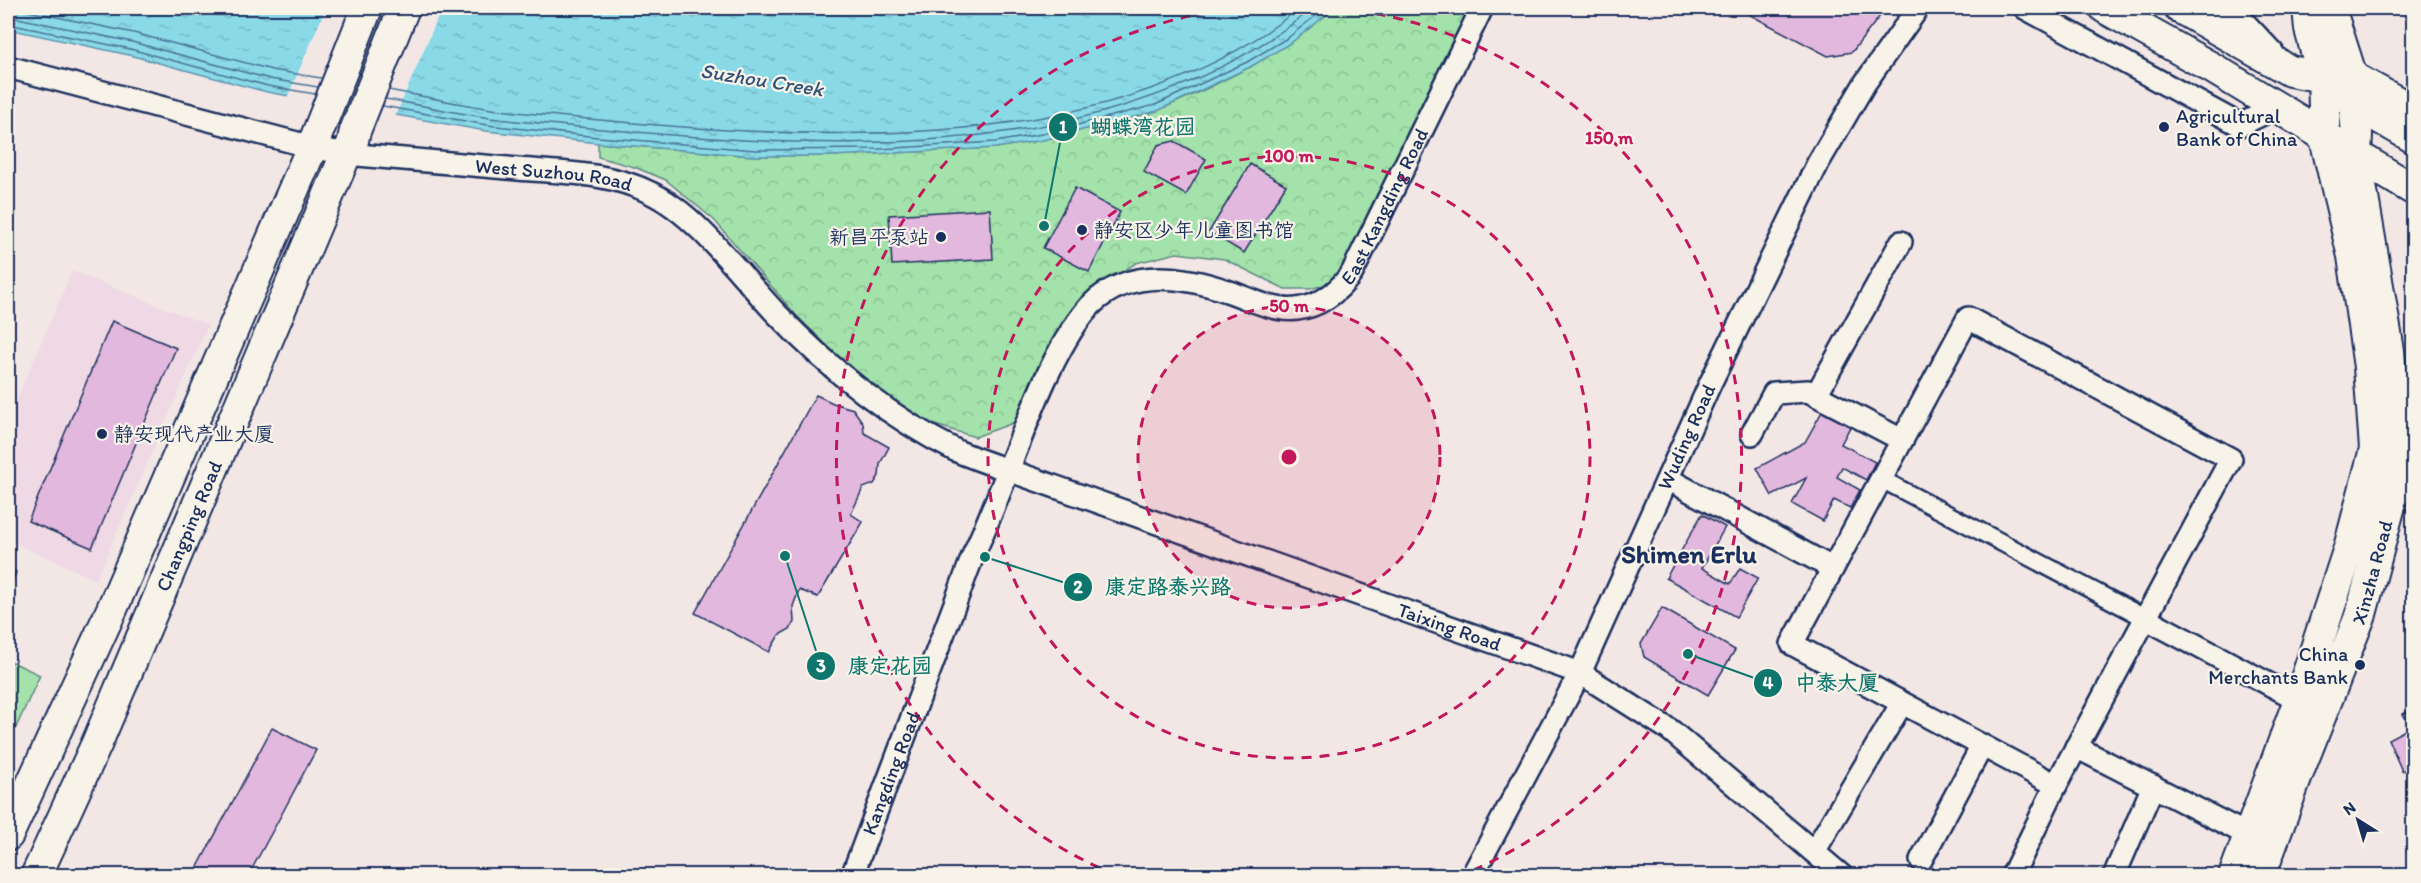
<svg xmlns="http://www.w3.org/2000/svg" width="2421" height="883" font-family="Itim,'LXGW WenKai TC',sans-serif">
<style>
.built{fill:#eed9e4}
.grass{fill:#a3e2aa;stroke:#5f8884;stroke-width:1.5}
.park{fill:url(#park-crowns);stroke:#5f8884;stroke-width:1.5}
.water{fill:url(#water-ripples);stroke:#5e95b0;stroke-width:1.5}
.pier{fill:#f3e7e6}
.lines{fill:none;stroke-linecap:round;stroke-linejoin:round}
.shore{stroke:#477395;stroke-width:1.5}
.building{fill:#e2b8de;stroke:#1b2f5e;stroke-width:1.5}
.pedestrian-casing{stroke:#1b2f5e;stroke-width:21}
.minor-casing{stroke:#1b2f5e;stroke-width:26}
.secondary-casing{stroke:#1b2f5e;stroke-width:34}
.pedestrian{stroke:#f7f3e8;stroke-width:16}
.minor{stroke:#f7f3e8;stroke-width:21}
.secondary{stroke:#f7f3e8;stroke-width:30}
.ring{fill:none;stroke:#c2185b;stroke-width:3;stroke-dasharray:10 8}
.poi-dot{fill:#1b2f5e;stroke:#f7f3e8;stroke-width:2}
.labels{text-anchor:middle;stroke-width:4.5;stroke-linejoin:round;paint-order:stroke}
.poi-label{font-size:20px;fill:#1b2f5e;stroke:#f7f3e8;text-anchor:start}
.street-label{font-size:20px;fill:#1b2f5e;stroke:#f7f3e8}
.water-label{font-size:21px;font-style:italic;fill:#315179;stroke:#f7f3e8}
.district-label{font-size:26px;font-weight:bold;fill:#1b2f5e;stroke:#f7f3e8}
.centre{fill:#c2185b;stroke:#f7f3e8;stroke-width:3}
.ring-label{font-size:18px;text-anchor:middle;font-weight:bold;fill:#c2185b;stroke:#f7f3e8;stroke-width:4.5;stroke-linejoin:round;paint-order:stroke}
.leader{fill:none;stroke:#0f766e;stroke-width:2}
.callout-dot{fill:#0f766e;stroke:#f7f3e8;stroke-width:2}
.mark-label{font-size:18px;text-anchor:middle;font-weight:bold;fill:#fff}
.callout-label{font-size:21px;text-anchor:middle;font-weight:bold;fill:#0f766e;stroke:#f7f3e8;stroke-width:4.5;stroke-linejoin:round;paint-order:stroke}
</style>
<defs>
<pattern id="park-crowns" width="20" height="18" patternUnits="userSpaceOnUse" patternTransform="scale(1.5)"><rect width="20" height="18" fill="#a3e2aa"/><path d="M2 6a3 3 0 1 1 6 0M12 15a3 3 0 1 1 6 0" fill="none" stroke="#8cc295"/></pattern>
<pattern id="water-ripples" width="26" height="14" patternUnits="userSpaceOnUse" patternTransform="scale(1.5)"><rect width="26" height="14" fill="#8ad9e7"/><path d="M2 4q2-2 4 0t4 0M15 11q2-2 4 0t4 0" fill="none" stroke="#76bbc9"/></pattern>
</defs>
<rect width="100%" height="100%" fill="#f3e7e6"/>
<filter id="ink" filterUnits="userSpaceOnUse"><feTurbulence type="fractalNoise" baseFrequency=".0167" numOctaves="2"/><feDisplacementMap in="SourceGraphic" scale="12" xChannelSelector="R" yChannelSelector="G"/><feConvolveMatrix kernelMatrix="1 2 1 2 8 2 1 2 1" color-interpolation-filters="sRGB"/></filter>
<g filter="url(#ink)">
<path class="built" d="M72,271L208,325L96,580L8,540V420Z"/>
<path class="grass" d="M8,660L40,675L8,745Z"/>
<path class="park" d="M1335,8H1475L1372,221L1334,282L1310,289H1285L1224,259L1177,253L1136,263L1092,290L1077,305L1026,409L1013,423L975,437L922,421L855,373L796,315L714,220L666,180L634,167L598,157V143L755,156H831L996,148L1043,140L1157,111L1208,88L1250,67L1292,42Z"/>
<path class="water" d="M8,8H712L835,10L872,8H1335L1292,42L1250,67L1157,111L1043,140L996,148L831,156H755L598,143L486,131L267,92L129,55L8,29Z"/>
<path class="pier" d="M326,8H442L395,117L287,98Z"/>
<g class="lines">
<g class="shore">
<path d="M13,8L134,33L272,70L321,78"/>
<path d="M8,16L132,42L270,79L318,87"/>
<path d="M8,24L130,49L268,86L315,94"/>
<path d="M389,90C423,96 457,104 491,109C550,116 610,121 670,126C874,142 1132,144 1299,8"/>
<path d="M386,99C420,105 455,113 490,118C551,125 612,130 672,135C888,153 1137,150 1313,8"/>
<path d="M383,106L487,125L598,137L755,150L879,149L995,142L1042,134L1155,105L1247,62L1289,37L1325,8"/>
</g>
</g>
<g class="building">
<path d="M1737,8H1883L1880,16L1852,52L1828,56Z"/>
<path d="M1174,141L1206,159L1186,195L1144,172L1158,145Z"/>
<path d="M1250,164L1286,185L1244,253L1209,232Z"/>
<path d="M1075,188L1120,212L1089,272L1043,248Z"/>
<path d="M990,209L993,259L892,265L889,215Z"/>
<path d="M112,321L176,348L92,548L28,521Z"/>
<path d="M816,395L833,403L853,409L863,423L864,433L889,447L880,464L879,476L874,484L863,488L851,514L863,522L818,597L799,590L793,606L794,622L790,629L779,635L769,652L695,613Z"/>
<path d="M1824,408L1852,423L1841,444L1875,462L1866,480L1842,467L1837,477L1860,490L1850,508L1834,500L1823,521L1792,504L1806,478L1772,496L1757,468L1805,442Z"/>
<path d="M1702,514L1725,527L1702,568L1730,584L1740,568L1758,578L1736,617L1666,578Z"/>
<path d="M8,568L16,572L8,593Z"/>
<path d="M1662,608L1735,650L1708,695L1644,657L1641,644Z"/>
<path d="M2414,708V766L2402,771L2388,739L2411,727L2403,714Z"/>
<path d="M272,728L316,750L278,821L248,876H193Z"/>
</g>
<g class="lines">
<defs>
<path id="pedestrian" d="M1881,479L2145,618"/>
<g id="minor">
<path d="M2025,8L2240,125L2277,107"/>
<path d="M2220,8L2241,19L2273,53"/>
<path id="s1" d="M8,67L312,147L346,154C404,159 461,164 518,169C563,173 610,172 651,193C697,215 739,274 774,311C827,367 888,417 957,451C973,458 991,464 1008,470L1580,673L1670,730L1842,876"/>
<path d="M1968,318L2231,459L2056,785L1792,644Z"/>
<path d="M1816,395L1901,242"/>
<path d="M1752,434L1774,393L1808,391L1902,440"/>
<path d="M1668,479L1832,568"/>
<path d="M2145,618L2299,700"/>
<path d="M2076,747L2248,835"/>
<path d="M1814,852L1902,703"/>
<path d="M1921,860L1982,746"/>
<path id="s2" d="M852,876L974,553C1000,497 1019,437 1045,380C1057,355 1071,327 1090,306C1127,268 1181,275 1227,291C1249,298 1273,312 1297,309C1321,306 1338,292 1352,273L1482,8"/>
<path id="s3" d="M1472,876L1580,673L1710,384L1818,163L1865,83L1918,8"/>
<path d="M2012,876L2056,785"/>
<path d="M2114,876L2153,786"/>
</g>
<g id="secondary">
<path d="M2105,8L2214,69L2414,190"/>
<path d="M2180,8L2290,71L2323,77H2352L2414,111"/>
<path d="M2344,94L2354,103L2414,138"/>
<path d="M8,835L112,609L312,147L367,8"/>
<path id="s4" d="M36,876L97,743L346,154L352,145L355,131L404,8"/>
<path d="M2234,876L2299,700L2349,548L2375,449L2369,367L2353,256L2325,138L2323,77L2310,29L2308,8"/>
<path id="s5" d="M2260,876L2301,765L2361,614L2395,487L2397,444L2389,351L2356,156L2357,134L2352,77L2330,8"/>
</g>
</defs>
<use href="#pedestrian" class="pedestrian-casing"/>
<use href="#minor" class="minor-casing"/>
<use href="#secondary" class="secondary-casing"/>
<use href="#pedestrian" class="pedestrian"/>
<use href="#minor" class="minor"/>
<use href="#secondary" class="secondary"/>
</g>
</g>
<circle cx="1289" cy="457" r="151" fill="#c2185b" fill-opacity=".12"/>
<g class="ring">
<circle cx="1289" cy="457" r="151"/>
<circle cx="1289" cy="457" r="301"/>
<path d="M1116 875A452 452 0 0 1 1238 8M1340 8A452 452 0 0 1 1462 875"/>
</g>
<g class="poi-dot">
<circle cx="2164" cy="127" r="6"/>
<circle cx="1082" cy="230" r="6"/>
<circle cx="941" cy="237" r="6"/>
<circle cx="102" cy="434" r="6"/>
<circle cx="2360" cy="665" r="6"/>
</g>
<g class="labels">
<g class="poi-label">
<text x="2176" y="123">Agricultural<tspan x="2176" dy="23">Bank of China</tspan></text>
<text x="1094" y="237">静安区少年儿童图书馆</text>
<text x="929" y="244" text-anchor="end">新昌平泵站</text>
<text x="114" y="441">静安现代产业大厦</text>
<text x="2348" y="661" text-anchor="end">China<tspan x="2348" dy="23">Merchants Bank</tspan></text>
</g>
<g class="street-label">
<text dy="7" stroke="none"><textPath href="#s1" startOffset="558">West Suzhou Road</textPath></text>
<text dy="7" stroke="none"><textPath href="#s2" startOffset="980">East Kangding Road</textPath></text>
<text dy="7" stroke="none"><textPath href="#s3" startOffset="489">Wuding Road</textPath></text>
<text dy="7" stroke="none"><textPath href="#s4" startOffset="382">Changping Road</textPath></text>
<text dy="7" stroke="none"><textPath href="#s5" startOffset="324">Xinzha Road</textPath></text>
<text dy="7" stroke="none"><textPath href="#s1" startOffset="1584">Taixing Road</textPath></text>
<text dy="7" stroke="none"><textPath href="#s2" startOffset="110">Kangding Road</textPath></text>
</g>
<g class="water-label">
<text transform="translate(762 80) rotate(9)" y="7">Suzhou Creek</text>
</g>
<g class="district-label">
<text x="1689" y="563">Shimen Erlu</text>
</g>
</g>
<circle cx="1289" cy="457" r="9" class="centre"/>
<g class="ring-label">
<text x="1609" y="144">150 m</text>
<text x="1289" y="162">100 m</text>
<text x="1289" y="312">50 m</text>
</g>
<path class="leader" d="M1044 226L1063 127M985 557L1078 587M785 556L821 666M1688 654L1768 683"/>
<g class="callout-dot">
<circle cx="1044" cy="226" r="6"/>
<circle cx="985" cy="557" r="6"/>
<circle cx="785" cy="556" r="6"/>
<circle cx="1688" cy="654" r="6"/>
<circle cx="1063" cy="127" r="15"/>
<circle cx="1078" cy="587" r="15"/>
<circle cx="821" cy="666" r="15"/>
<circle cx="1768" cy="683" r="15"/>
</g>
<g class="mark-label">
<text x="1063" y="133">1</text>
<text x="1078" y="593">2</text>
<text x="821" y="672">3</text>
<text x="1768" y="689">4</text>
</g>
<g class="callout-label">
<text x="1143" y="134">蝴蝶湾花园</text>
<text x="1168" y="594">康定路泰兴路</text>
<text x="890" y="673">康定花园</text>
<text x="1837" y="690">中泰大厦</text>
</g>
<rect width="2421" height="883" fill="none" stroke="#f7f3e8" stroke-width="30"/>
<rect x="15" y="15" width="2391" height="853" fill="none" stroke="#1b2f5e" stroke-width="2" filter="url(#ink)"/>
<g transform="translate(2358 820) rotate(323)" stroke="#f7f3e8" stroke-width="4.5" paint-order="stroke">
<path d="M0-4.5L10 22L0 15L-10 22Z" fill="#1b2f5e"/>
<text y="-9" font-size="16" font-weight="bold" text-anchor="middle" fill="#1b2f5e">N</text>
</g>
</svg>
